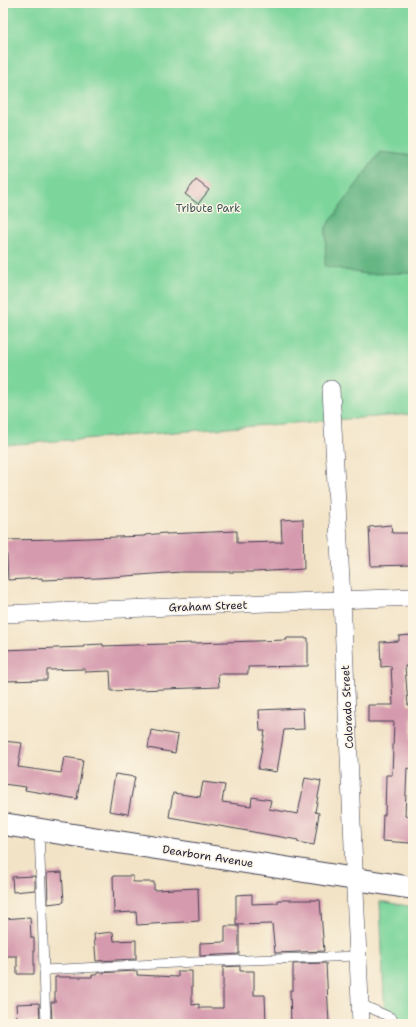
<svg xmlns="http://www.w3.org/2000/svg" width="416" height="1027" font-family="'Shantell Sans',sans-serif">
<style>
.green{fill:#7cd59b;stroke:#4f7c6b}
.forest{fill:#65b683;stroke:#446c5f}
.building{fill:#d59aae}
.lines{fill:none;stroke-linecap:round;stroke-linejoin:round}
.service-casing{stroke:#413f50;stroke-width:10}
.minor-casing{stroke:#413f50;stroke-width:18}
.tertiary-casing{stroke:#413f50;stroke-width:24}
.service{stroke:#fff;stroke-width:9}
.minor{stroke:#fff;stroke-width:17}
.tertiary{stroke:#fff;stroke-width:22}
.labels{text-anchor:middle;stroke-width:3;stroke-linejoin:round;paint-order:stroke}
.park-label{font-size:11px;fill:#3d5858;stroke:#fcf5e5}
.street-label{font-size:11px;fill:#22223b;stroke:#fcf5e5}
</style>
<rect width="100%" height="100%" fill="#fcf5e5"/>
<filter id="ink" filterUnits="userSpaceOnUse"><feTurbulence type="fractalNoise" baseFrequency=".025" numOctaves="2"/><feDisplacementMap in="SourceGraphic" scale="8" xChannelSelector="R" yChannelSelector="G"/><feConvolveMatrix kernelMatrix="1 2 1 2 8 2 1 2 1" color-interpolation-filters="sRGB"/></filter>
<filter id="wash" filterUnits="userSpaceOnUse"><feTurbulence type="fractalNoise" baseFrequency=".012" numOctaves="4" result="noise"/><feDisplacementMap in="SourceGraphic" scale="16" xChannelSelector="R" yChannelSelector="G"/><feGaussianBlur stdDeviation="0.9" result="paint"/><feColorMatrix in="noise" values="0 0 0 0 0 0 0 0 0 0 0 0 0 0 0 0 0 1.4 0 .05"/><feComposite in="paint" operator="in"/></filter>
<g filter="url(#wash)">
<rect width="100%" height="100%" fill="#f2e3c6"/>
<g class="green">
<path d="M3,3H413V414L3,445Z"/>
<path d="M380,901L413,907V1024H385Z"/>
</g>
<path class="forest" d="M380,152L413,156V273L365,274L325,266L326,227Z"/>
<g id="blocks">
<g class="building">
<path d="M196,180L209,190L198,204L185,194Z"/>
<path d="M303,519L304,569L254,572H181L98,578L42,580V578L8,580L6,540L61,539L145,536V535L166,533V534L237,531V543L282,542L281,520Z"/>
<path d="M391,525L392,533H413V565L371,566L369,527Z"/>
<path d="M413,635V666H405L408,705H412L411,739H413V769L407,768L405,816L412,817L410,843L382,841L383,815H385L386,775H392L394,722H368V705H393L391,666L381,667L380,642L399,641V636Z"/>
<path d="M286,638H308V666L248,667V674H218L219,687L111,691L110,671L85,672V669L47,670V680L3,681V650L84,647V645L103,644V646L287,640Z"/>
<path d="M303,708L304,729L284,730L277,772L258,769L265,731H260L259,710Z"/>
<path d="M151,730L178,735L175,753L148,748Z"/>
<path d="M3,741L22,743L18,767L61,773L64,757L83,760L77,799L25,790L26,787L3,784Z"/>
<path d="M115,774L135,777L128,814L109,811Z"/>
<path d="M305,778L321,781L315,812L319,813L314,845L297,842L298,840L169,817L173,793L200,797L203,782L225,785L222,802L251,806L252,797L271,800L269,809L298,814Z"/>
<path d="M62,872L64,902L48,904L47,873Z"/>
<path d="M35,876V890L13,892L12,877Z"/>
<path d="M113,876H133V882H154V890L198,888L199,921L137,925L136,912L114,913Z"/>
<path d="M252,894V904L278,903V900H320L324,951L275,953L272,924L236,925V895Z"/>
<path d="M30,917L31,938H34V974H17V956H3V919Z"/>
<path d="M225,926H239V954L200,956V943L225,942Z"/>
<path d="M113,932L114,941L136,940V959L96,961L94,934Z"/>
<path d="M326,963L329,1024H291L290,990H293V964Z"/>
<path d="M240,966V971H254V995H265L266,1024H55L54,1020H52L51,1002H55V977H92V975H97V973L137,971V975L178,977V971H192V1005L199,1004V1008H223V967Z"/>
<path d="M39,1003L40,1020L17,1022L16,1004Z"/>
</g>
</g>
</g>
<g filter="url(#ink)">
<use href="#blocks" fill-opacity="0" stroke="#413f50" stroke-width="1"/>
<g class="lines">
<defs>
<g id="service">
<path d="M39,830L46,1024"/>
<path d="M44,970L194,962L358,956"/>
<path d="M361,1004L392,1018L394,1024"/>
</g>
<g id="minor">
<path d="M331,389L342,600L361,1024"/>
<path d="M3,614L413,597"/>
</g>
<path id="tertiary" d="M3,824L413,888"/>
</defs>
<use href="#service" class="service-casing"/>
<use href="#minor" class="minor-casing"/>
<use href="#tertiary" class="tertiary-casing"/>
<use href="#service" class="service"/>
<use href="#minor" class="minor"/>
<use href="#tertiary" class="tertiary"/>
</g>
</g>
<g class="labels">
<g class="park-label">
<text x="208" y="212">Tribute Park</text>
</g>
<g class="street-label">
<text transform="translate(208 606) rotate(-2)" y="4">Graham Street</text>
<text transform="translate(347 707) rotate(-93)" y="4">Colorado Street</text>
<text transform="translate(208 856) rotate(9)" y="4">Dearborn Avenue</text>
</g>
</g>
<rect width="416" height="1027" fill="none" stroke="#fcf5e5" stroke-width="16"/>
</svg>
